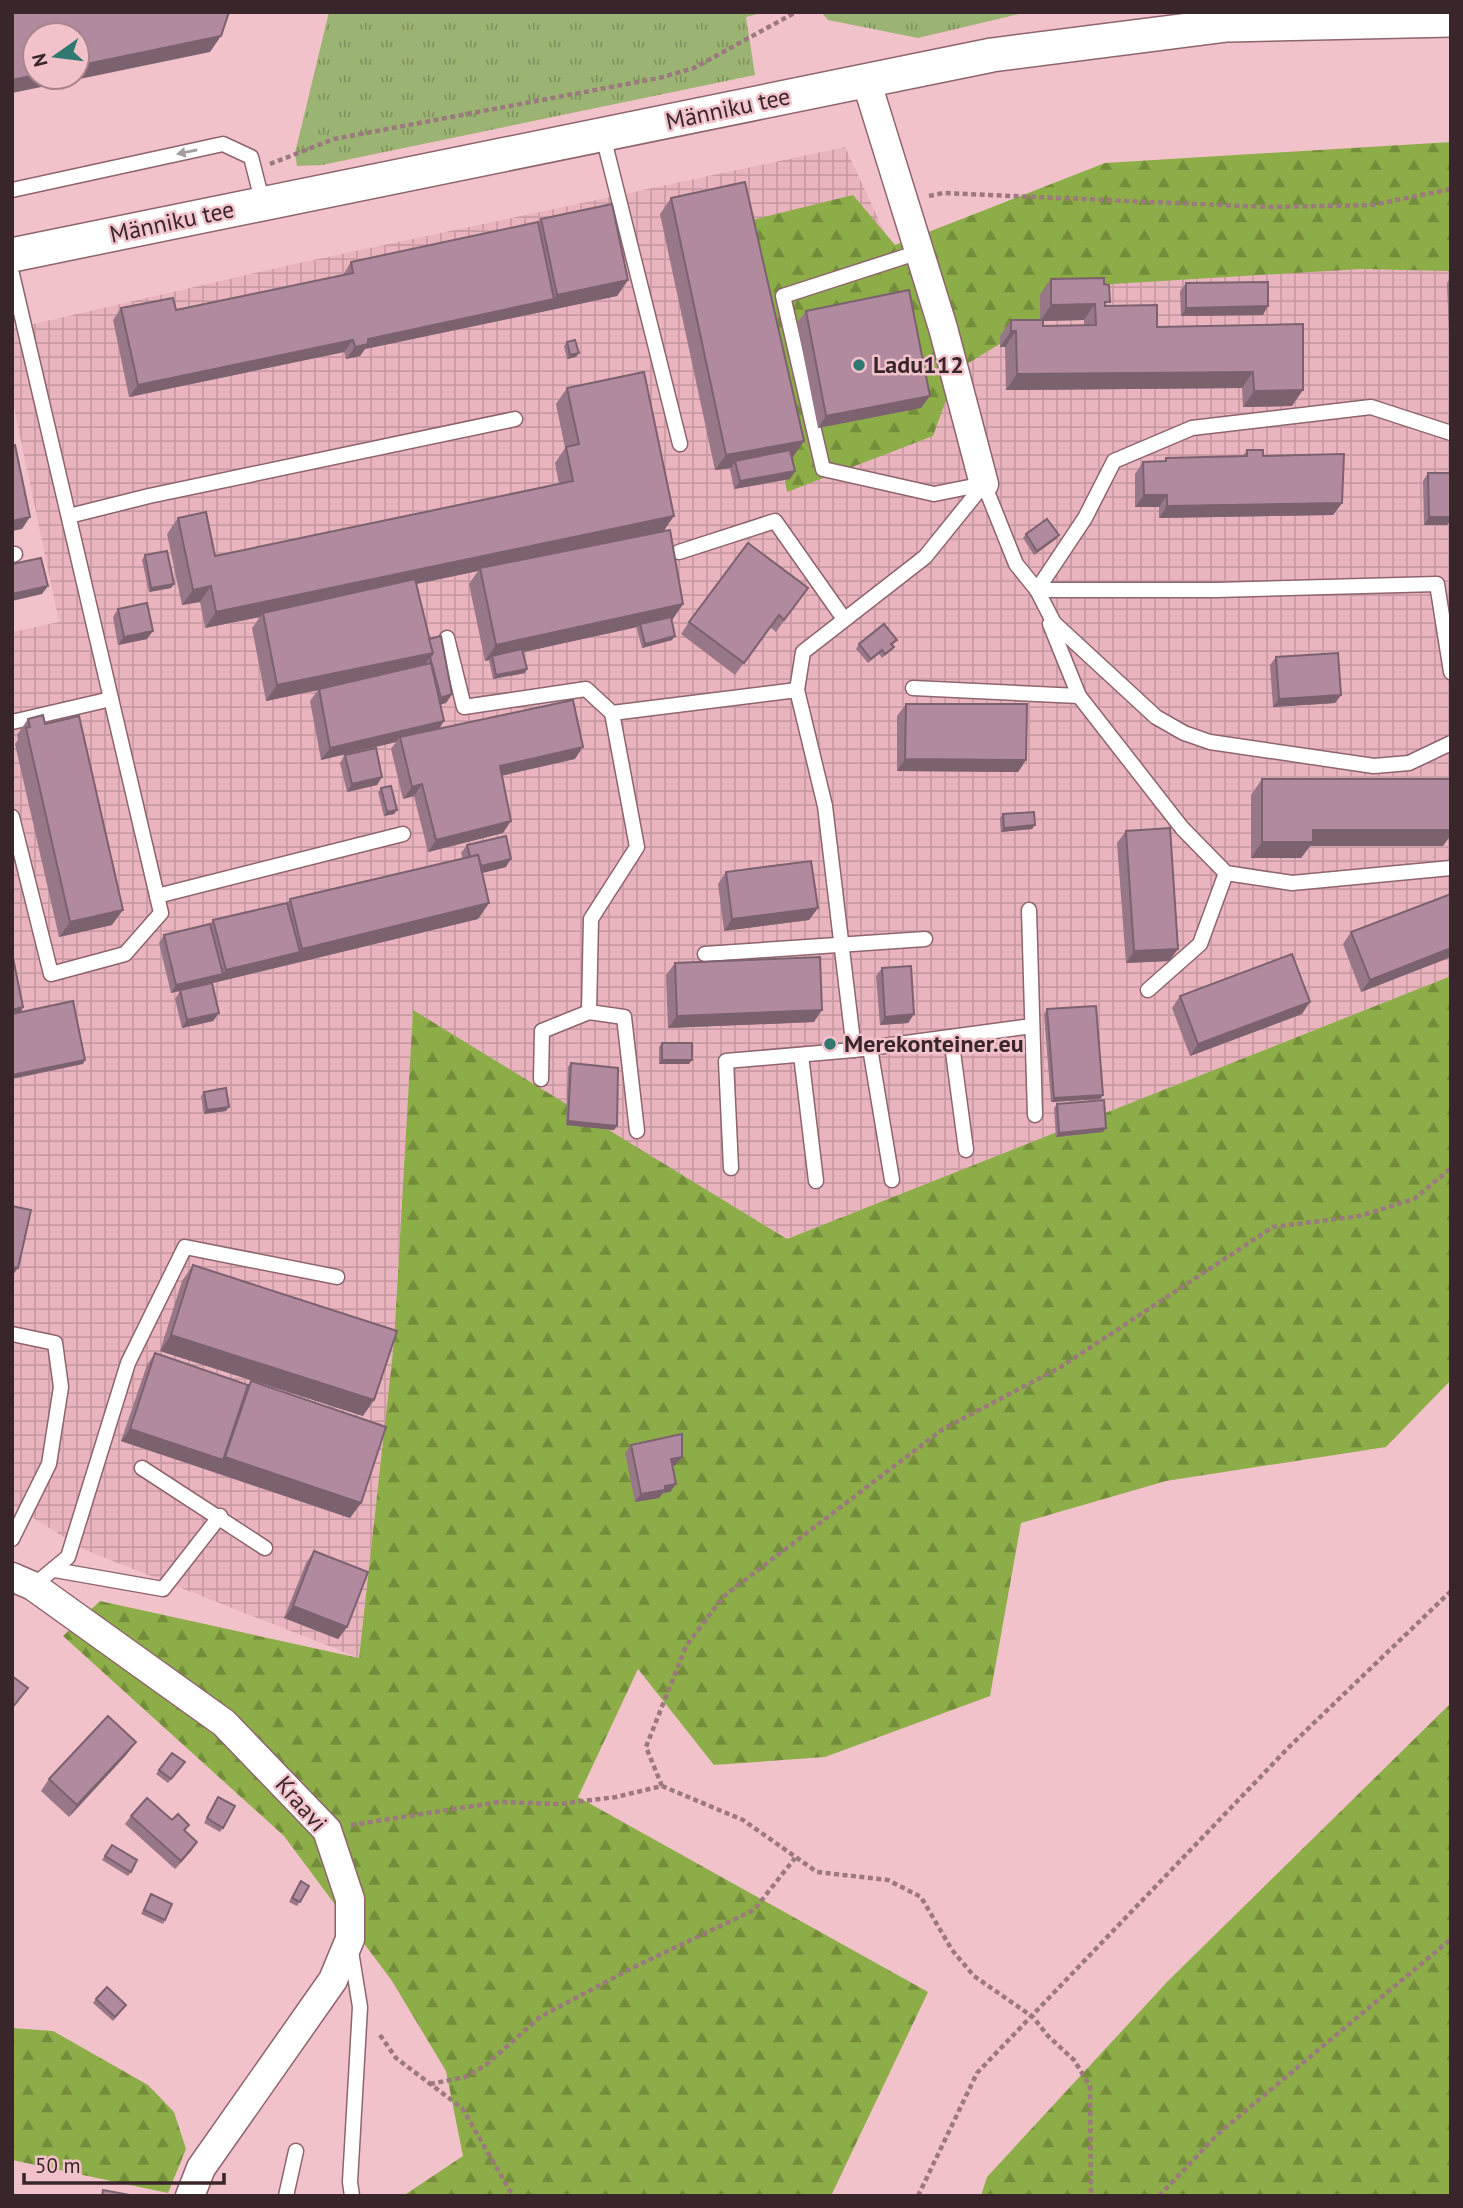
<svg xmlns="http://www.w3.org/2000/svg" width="1463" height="2208" font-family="'PT Sans',sans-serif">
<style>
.industrial{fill:url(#industrial-grid)}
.grass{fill:url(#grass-tufts)}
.forest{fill:url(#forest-firs)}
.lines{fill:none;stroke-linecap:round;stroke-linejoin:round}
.service-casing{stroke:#8e646d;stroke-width:17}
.minor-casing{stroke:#8e646d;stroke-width:31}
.tertiary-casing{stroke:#8e646d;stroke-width:36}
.path{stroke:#9b797f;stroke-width:4.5;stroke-dasharray:5 3.5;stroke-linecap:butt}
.service{stroke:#fff;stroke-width:14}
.minor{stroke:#fff;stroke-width:28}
.tertiary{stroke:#fff;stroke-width:33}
.wall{fill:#987789;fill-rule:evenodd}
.shaded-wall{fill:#7c616f}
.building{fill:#b18a9f;stroke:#7c616f;stroke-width:2}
.oneway{fill:#a59d9f}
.poi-dot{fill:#317870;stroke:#f2c2cb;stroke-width:2.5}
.labels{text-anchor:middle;stroke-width:5;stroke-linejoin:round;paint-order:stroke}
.street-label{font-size:24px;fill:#38262a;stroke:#f2c2cb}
.poi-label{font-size:24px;font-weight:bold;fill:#38262a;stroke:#f2c2cb;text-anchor:start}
</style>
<defs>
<pattern id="industrial-grid" width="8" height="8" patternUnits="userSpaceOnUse" patternTransform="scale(1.75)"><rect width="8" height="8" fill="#eab4bf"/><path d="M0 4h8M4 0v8" fill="none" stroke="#c99ba4"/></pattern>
<pattern id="grass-tufts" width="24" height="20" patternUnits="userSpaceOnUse" patternTransform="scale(1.75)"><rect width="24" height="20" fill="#9cb473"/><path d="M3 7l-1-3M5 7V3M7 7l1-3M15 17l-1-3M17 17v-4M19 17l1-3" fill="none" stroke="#80925f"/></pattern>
<pattern id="forest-firs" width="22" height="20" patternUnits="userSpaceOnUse" patternTransform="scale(1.75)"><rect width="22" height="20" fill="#8cad47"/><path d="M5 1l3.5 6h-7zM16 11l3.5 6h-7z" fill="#738d3b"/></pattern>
</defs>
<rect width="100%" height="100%" fill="#f2c2cb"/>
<path class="industrial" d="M845,147L917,303L1451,242V976L787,1239L413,1011L394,1342L359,1658L85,1550L12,1505V632L59,622L12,398V329L290,265Z"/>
<g class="grass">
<path d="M329,12H765L746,17L755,75L322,165L297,166L295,153Z"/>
<path d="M821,12H1028L918,38L828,20Z"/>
</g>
<g class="forest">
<path d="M1451,142V271L1361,269L1096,285L957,370L933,436L787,492L740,223L853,195L895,245L1105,163Z"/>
<path d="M1451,976V1380L1386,1447L1166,1481L1021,1523L990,1696L825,1757L714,1765L638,1669L578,1797L928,1992L831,2196H403L463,2156L446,2071L392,1981L284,1836L63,1636L100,1601L359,1658L394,1342L413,1010L787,1239Z"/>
<path d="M1451,1703V2196H981L987,2177L1168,1981Z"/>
<path d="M12,2028L53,2031L148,2085L174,2112L186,2149L168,2193L12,2160Z"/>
</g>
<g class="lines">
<defs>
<g id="service">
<path d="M603,136L680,444"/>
<path d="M12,190L223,144L251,157L263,204"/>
<path d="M919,252L783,296L823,469L934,494L984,484"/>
<path d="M12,274L161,913L125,954L51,974L12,817"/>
<path d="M984,484L1016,564L1037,590L1054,623L1156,717L1184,733L1210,742L1374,766L1409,763L1451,743"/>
<path d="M69,516L149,496L515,419"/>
<path d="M679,552L775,521L844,619"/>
<path d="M12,555L15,554"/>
<path d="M1037,590L1085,518L1114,461L1192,428L1371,407L1451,433"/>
<path d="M1037,590H1216L1437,584L1451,672"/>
<path d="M1050,624L1079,696L1182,828L1226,873L1292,883L1451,868"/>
<path d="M447,638L464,707L586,689L612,713"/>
<path d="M913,688L1079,696"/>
<path d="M12,722L111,699"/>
<path d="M157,896L403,834"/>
<path d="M1029,910L1035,1115"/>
<path d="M705,954L925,939"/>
<path d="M1148,990L1200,944L1226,873"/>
<path d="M589,1012L591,919L637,847L612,713L797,690"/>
<path d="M951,1037L966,1150"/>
<path d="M870,1048L892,1180"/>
<path d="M854,1050L825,806L797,690L803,652L925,557L984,484"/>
<path d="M801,1055L816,1181"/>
<path d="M541,1079L542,1031L589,1012L624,1017L637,1131"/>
<path d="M731,1168L726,1061L854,1050L1032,1026"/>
<path d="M12,1334L55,1343L61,1387L49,1464L12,1539"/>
<path d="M142,1468L265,1548"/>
<path d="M55,1570L163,1589L220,1516"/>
<path d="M33,1586L68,1557L128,1363L185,1247L337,1277"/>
<path d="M351,1951L360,2007L350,2182L352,2196"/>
<path d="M286,2196L296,2151"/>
</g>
<g id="minor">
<path d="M866,80L943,328L984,484"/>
<path d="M12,1577L33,1586L224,1723L327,1830L350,1899V1939L333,1980L201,2168L190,2196"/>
</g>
<path id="tertiary" d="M12,255L992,55L1227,25L1451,20"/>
</defs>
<use href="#service" class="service-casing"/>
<use href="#minor" class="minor-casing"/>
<use href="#tertiary" class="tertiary-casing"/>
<g class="path">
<path d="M270,164L334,139L659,78L694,68L796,12"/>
<path d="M929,196L943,193L1267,207L1372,205L1451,189"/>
<path d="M662,1786L646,1747L686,1646L724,1596L943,1429L1059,1368L1273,1227L1360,1216L1414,1199L1451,1168"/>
<path d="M351,1825L499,1802L559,1804L616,1797L662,1786L743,1820L817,1872L888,1880L921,1897L952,1950L974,1976L1033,2017L1048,2036L1074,2060L1090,2086L1091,2196"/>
<path d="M380,2035L396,2058L462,2108L513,2196"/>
<path d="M430,2084L465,2077L486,2065L540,2017L634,1967L754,1910L795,1858"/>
<path d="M918,2196L977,2073L1290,1746L1451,1591"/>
<path d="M1159,2196L1219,2133L1451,1939"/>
</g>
<use href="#service" class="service"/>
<use href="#minor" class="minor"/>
<use href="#tertiary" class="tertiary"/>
</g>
<g class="wall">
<path d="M671,198L804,441L792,457L795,471L790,479L734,489L730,469L731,468L715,470L660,214Z"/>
<path d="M541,219L628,280L617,296L365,349L360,356L346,359L344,352L129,397L113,320L121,308L176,310L343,275L351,262L538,223Z"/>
<path d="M1451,277V384L1447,283Z"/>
<path d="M1051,279L1107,306L1157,327L1303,324L1292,406L1243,407L1242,388L1006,390L1005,347H1000V336L1011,320H1040V295ZM1084,320V326H1043V321Z"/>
<path d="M1186,283L1263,315L1181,316L1180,291Z"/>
<path d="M806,311L921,408L818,428L797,323Z"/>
<path d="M567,342L576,357L567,359L564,346Z"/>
<path d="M567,388L664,531L683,604L672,620V640L642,648L637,629V627L523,652L525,673L493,679L489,660L485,661L469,584L478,571L416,584L429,639L452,694L446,703L440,704L438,729L575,759L502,775L503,833L428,852L414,796L403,799L391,749L396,742L321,760L310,701L318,690L266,701L252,628L260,617L205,628L200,602L182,605L167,534L178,518L215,556L559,484L555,463L565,448L556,404Z"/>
<path d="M1247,450L1263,456L1342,503L1333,515L1159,518V507H1135V474L1143,462L1164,461L1166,458L1243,456Z"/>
<path d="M1428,473H1451V520L1447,525H1424L1423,481Z"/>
<path d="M1026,534L1059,535L1056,539L1034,555L1023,538Z"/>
<path d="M145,555L174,584L171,588L149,592L142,560Z"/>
<path d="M808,588L776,632L770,627L735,675L681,634L689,622Z"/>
<path d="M118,609L147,639L118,645L113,617Z"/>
<path d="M897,640L892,645L894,647L891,651L882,658L879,654L868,663L856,649L859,644Z"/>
<path d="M1276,657L1341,695L1335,703L1273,707L1270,665Z"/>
<path d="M906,704L1026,760L1018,772L897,771V716Z"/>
<path d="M28,719L45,724L112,925L59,937L15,744L18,740L17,735Z"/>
<path d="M345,755L382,777L377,785L347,792L340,763Z"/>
<path d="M1262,779L1443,846H1310L1301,858H1251V795Z"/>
<path d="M381,788L397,810L394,814L384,816L378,792Z"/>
<path d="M1003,814L1032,829L1001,832L1000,818Z"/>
<path d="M1126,831L1178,949L1169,961L1126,963L1117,843Z"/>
<path d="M467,845L506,867L482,873L489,903L478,919L201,986L219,1013L213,1021L182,1028L175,999L180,991L171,993L159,943L164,935L210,924L213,920L287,903L290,899L463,859L461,853Z"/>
<path d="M726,872L818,908L809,920L724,931L718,884Z"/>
<path d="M1451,894V957L1361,992L1343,944L1351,932Z"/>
<path d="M675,963L814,1022L668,1028L666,975Z"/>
<path d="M882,968L914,1014L908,1023L880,1025L876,976Z"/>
<path d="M1180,996L1302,1014L1190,1056L1172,1008Z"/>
<path d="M1047,1009L1103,1095L1100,1099L1051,1102L1044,1014Z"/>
<path d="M662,1043L689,1064H659V1047Z"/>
<path d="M571,1063L614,1130L566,1125L568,1067Z"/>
<path d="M204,1092L226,1111L204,1114L201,1096Z"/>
<path d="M1057,1104L1103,1132L1056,1137L1054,1108Z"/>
<path d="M193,1265L363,1416L160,1351L182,1281Z"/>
<path d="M155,1353L248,1385L251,1381L361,1503L350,1518L121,1441L147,1365Z"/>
<path d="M631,1445L682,1457L676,1465L672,1466L676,1484L670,1492L663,1493L659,1498L635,1502L625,1453Z"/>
<path d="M314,1551L347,1627L338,1639L284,1618L306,1563Z"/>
<path d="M172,1753L185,1762L168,1783L156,1774Z"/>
<path d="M127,1754L69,1817L41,1791L49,1779Z"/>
<path d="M218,1797L223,1828L220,1832L204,1823Z"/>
<path d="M131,1816L172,1820L189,1825L185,1831L192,1850L175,1869L125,1824Z"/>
<path d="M112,1845L131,1872L128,1876L102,1860Z"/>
<path d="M301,1881L309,1886L297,1906L289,1902Z"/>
<path d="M151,1894L165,1920L163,1924L141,1914Z"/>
<path d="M96,1999L126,2005L113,2021L93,2003Z"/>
</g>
<g class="shaded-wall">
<path d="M221,36L210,52L12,93V80L35,75V77H77V66Z"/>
<path d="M628,280L617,296L365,349L360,356L346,359L355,347L368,339L554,299L557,295Z"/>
<path d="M1095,304L1084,320L1040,321L1051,305Z"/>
<path d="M1268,306L1263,315L1181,316L1186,308Z"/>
<path d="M1011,331H1016L1005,347H1000Z"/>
<path d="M353,340L344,352L129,397L138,385Z"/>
<path d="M579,353L576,357L567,359L570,355Z"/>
<path d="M1253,372L1242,388L1006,390L1017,374Z"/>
<path d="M1303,390L1292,406L1243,407L1254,391Z"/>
<path d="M930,396L921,408L818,428L826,416Z"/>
<path d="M804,441L793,457L737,467L735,461L731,468L715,470L726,455Z"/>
<path d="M795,471L790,479L734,489L740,481Z"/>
<path d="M1144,495H1167L1159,507H1135Z"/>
<path d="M1342,503L1333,515L1159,518L1167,506Z"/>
<path d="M674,516L663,532L480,568L478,571L263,616V613L260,617L205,628L216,612Z"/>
<path d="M30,517L22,529L12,531V521Z"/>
<path d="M1429,517H1451V520L1447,525H1424Z"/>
<path d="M1059,535L1056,539L1034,555L1037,551Z"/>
<path d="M174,584L171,588L149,592L151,588Z"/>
<path d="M48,586L42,594L12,601V594Z"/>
<path d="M211,586L200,602L182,605L193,590Z"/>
<path d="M683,604L672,620L640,627V624L637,627L492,659V656L489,660L485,661L496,645Z"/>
<path d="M153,631L147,639L118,645L124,637Z"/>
<path d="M675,636L672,640L642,648L645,644Z"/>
<path d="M433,653L422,668L266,701L277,685Z"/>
<path d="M527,669L525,673L493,679L496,675Z"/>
<path d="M452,694L446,703L435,706L441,698Z"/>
<path d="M1341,695L1335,703L1273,707L1279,699Z"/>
<path d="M444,721L436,733L400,737L396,742L321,760L330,748Z"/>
<path d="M583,747L575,759L492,778L500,766Z"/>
<path d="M905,759L1026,760L1018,772L897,771Z"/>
<path d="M382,777L377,785L347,792L352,784Z"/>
<path d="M422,784L414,796L403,799L412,787Z"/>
<path d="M397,810L394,814L384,816L387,812Z"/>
<path d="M511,821L503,833L428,852L436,840Z"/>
<path d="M1035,825L1032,829L1001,832L1004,828Z"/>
<path d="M1313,830H1451V835L1443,846H1310L1301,858H1251L1262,842Z"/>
<path d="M511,859L506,867L470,876L476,868Z"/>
<path d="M489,903L478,919L171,993L176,985L223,974L226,970L300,952L302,949Z"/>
<path d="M818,908L809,920L724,931L732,919Z"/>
<path d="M123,910L112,925L59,937L70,922Z"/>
<path d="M1451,948V957L1361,992L1370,980Z"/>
<path d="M1178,949L1169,961L1126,963L1134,951Z"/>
<path d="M1310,1002L1302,1014L1190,1056L1198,1044Z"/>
<path d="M23,1007L21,1012L12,1013V1010Z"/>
<path d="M822,1010L814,1022L668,1028L677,1016Z"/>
<path d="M219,1013L213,1021L182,1028L187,1020Z"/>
<path d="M914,1014L908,1023L880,1025L885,1017Z"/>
<path d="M85,1060L83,1064L12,1079V1075Z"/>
<path d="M662,1060H692L689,1064H659Z"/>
<path d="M1103,1095L1100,1099L1051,1102L1054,1098Z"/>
<path d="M229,1107L226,1111L204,1114L207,1110Z"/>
<path d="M568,1121L617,1126L614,1130L566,1125Z"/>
<path d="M1106,1128L1103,1132L1056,1137L1059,1133Z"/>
<path d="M12,1267L18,1268L12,1276Z"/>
<path d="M171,1335L374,1400L363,1416L160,1351Z"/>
<path d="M130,1429L223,1460L214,1472L121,1441Z"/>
<path d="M225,1457L361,1503L350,1518L214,1472Z"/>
<path d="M682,1457L676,1465L665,1467L671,1459Z"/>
<path d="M676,1484L670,1492L663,1493L659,1498L635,1502L641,1494L665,1486Z"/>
<path d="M293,1606L347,1627L338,1639L284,1618Z"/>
<path d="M136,1742L127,1754L69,1817L77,1805Z"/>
<path d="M197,1842L192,1850L175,1869L181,1861Z"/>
</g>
<g class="building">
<path d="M12,12H229L221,36L77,66V35H35V75L12,80Z"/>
<path d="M745,182L804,441L726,455L671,198Z"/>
<path d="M612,204L628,280L557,295L541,219Z"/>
<path d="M538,222L554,299L368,339V344L355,347L353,340L138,385L121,308L173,298L176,310L353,273L351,262Z"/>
<path d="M1104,278V284L1109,285L1110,302H1105V306L1157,305V327L1303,324V390L1254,391L1253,372L1017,374L1016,331H1011V320H1043V326L1096,325L1095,304L1051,305V279Z"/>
<path d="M1268,282V306L1186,308V283Z"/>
<path d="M909,290L930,396L826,416L806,311Z"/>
<path d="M575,340L579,353L570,355L567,342Z"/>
<path d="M644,372L674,516L216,612L211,586L193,590L178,518L206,512L215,556L573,481L566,447L579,444L567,388Z"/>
<path d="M15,445L30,517L12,521V446Z"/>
<path d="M790,450L795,471L740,481L735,461Z"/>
<path d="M1247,450H1263V456L1344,454L1342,503L1167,506V495H1144L1143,462L1166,461V458L1247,456Z"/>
<path d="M1428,473H1451V517H1429Z"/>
<path d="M1047,519L1059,535L1037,551L1026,534Z"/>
<path d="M670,530L683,604L496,645L480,568Z"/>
<path d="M748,543L808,588L784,620L779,615L744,663L689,622Z"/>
<path d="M167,551L174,584L151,588L145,555Z"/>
<path d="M41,558L48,586L12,594V564Z"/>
<path d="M415,579L433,653L277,685L263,613Z"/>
<path d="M147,603L153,631L124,637L118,609Z"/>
<path d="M671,617L675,636L645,644L640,624Z"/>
<path d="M884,624L897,640L891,644L894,647L885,654L882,650L871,659L859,644Z"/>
<path d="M441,636L452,694L441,698L430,657L433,653L429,639Z"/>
<path d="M522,649L527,669L496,675L492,656Z"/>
<path d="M1338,653L1341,695L1279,699L1276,657Z"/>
<path d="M431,663L444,721L330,748L319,689Z"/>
<path d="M573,700L583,747L500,766L511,821L436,840L422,784L412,787L400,737Z"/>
<path d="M906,704H1027L1026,760L905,759Z"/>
<path d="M43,715L45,724L79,716L123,910L70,922L26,728L30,727L28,719Z"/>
<path d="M376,748L382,777L352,784L345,755Z"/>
<path d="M1262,779H1451V830H1313V842H1262Z"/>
<path d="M391,786L397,810L387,812L381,788Z"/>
<path d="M1034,812L1035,825L1004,828L1003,814Z"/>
<path d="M1170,828L1178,949L1134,951L1126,831Z"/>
<path d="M506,836L511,859L481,866L478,855L470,857L467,845Z"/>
<path d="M478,855L489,903L302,949L290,899Z"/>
<path d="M811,861L818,908L732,919L726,872Z"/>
<path d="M1451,894V948L1370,980L1351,932Z"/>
<path d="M287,903L300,952L226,970L213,920Z"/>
<path d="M210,924L223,974L176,985L164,935Z"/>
<path d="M12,953L23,1007L12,1010Z"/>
<path d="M1292,954L1310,1002L1198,1044L1180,996Z"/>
<path d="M820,957L822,1010L677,1016L675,963Z"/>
<path d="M911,966L914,1014L885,1017L882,968Z"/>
<path d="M212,983L219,1013L187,1020L180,990Z"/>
<path d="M73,1001L85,1060L12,1075V1014Z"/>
<path d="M1096,1006L1103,1095L1054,1098L1047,1009Z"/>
<rect x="662" y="1043" width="30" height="17"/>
<path d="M571,1063L618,1068L617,1126L568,1121Z"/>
<path d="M226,1088L229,1107L207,1110L204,1092Z"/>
<path d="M1104,1100L1106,1128L1059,1133L1057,1104Z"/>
<path d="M12,1206L31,1210L18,1268L12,1267Z"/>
<path d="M193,1265L397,1331L374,1400L171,1335Z"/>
<path d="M155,1353L248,1385L223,1460L130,1429Z"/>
<path d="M251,1381L386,1427L361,1503L225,1457Z"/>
<path d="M682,1434V1457L671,1459L676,1484L665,1486V1490L641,1494L631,1445Z"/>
<path d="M314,1551L368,1572L347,1627L293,1606Z"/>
<path d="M12,1676L28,1688L12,1708Z"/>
<path d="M108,1716L136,1742L77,1805L49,1779Z"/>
<path d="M172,1753L185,1762L171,1779L159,1770Z"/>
<path d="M218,1797L235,1806L223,1828L207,1818Z"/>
<path d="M147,1798L172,1820L178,1814L189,1825L184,1830L197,1842L181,1861L131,1816Z"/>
<path d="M112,1845L137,1860L131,1872L105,1856Z"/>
<path d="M301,1881L309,1886L300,1902L292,1898Z"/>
<path d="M151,1894L172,1904L165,1920L144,1910Z"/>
<path d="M107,1987L126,2005L115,2017L96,1999Z"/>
<path d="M103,2190L135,2196H102Z"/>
</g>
<defs><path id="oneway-solid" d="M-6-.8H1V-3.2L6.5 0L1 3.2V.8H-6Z" transform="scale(1.75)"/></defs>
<use class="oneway" href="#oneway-solid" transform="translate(187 152) rotate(168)"/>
<g class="poi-dot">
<circle cx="859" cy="365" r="7"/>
<circle cx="830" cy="1044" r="7"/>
</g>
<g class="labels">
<g class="street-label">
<text transform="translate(728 109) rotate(-12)" y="8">Männiku tee</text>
<text transform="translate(172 222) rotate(-12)" y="8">Männiku tee</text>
<text transform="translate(301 1804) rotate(49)" y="8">Kraavi</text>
</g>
<g class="poi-label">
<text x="873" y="373">Ladu112</text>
<text x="844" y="1052">Merekonteiner.eu</text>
</g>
</g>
<rect width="1463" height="2208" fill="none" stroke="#38262a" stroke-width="28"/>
<g transform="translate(56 56) rotate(256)"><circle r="33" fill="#f2c2cb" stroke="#a8848b" stroke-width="2"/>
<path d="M0-5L12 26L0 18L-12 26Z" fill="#317870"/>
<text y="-10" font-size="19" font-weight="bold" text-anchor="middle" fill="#38262a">N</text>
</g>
<path d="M24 2173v10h200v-10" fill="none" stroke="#38262a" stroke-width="3.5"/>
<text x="35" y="2173" font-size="21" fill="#38262a" stroke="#f2c2cb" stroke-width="5" paint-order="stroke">50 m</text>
</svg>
